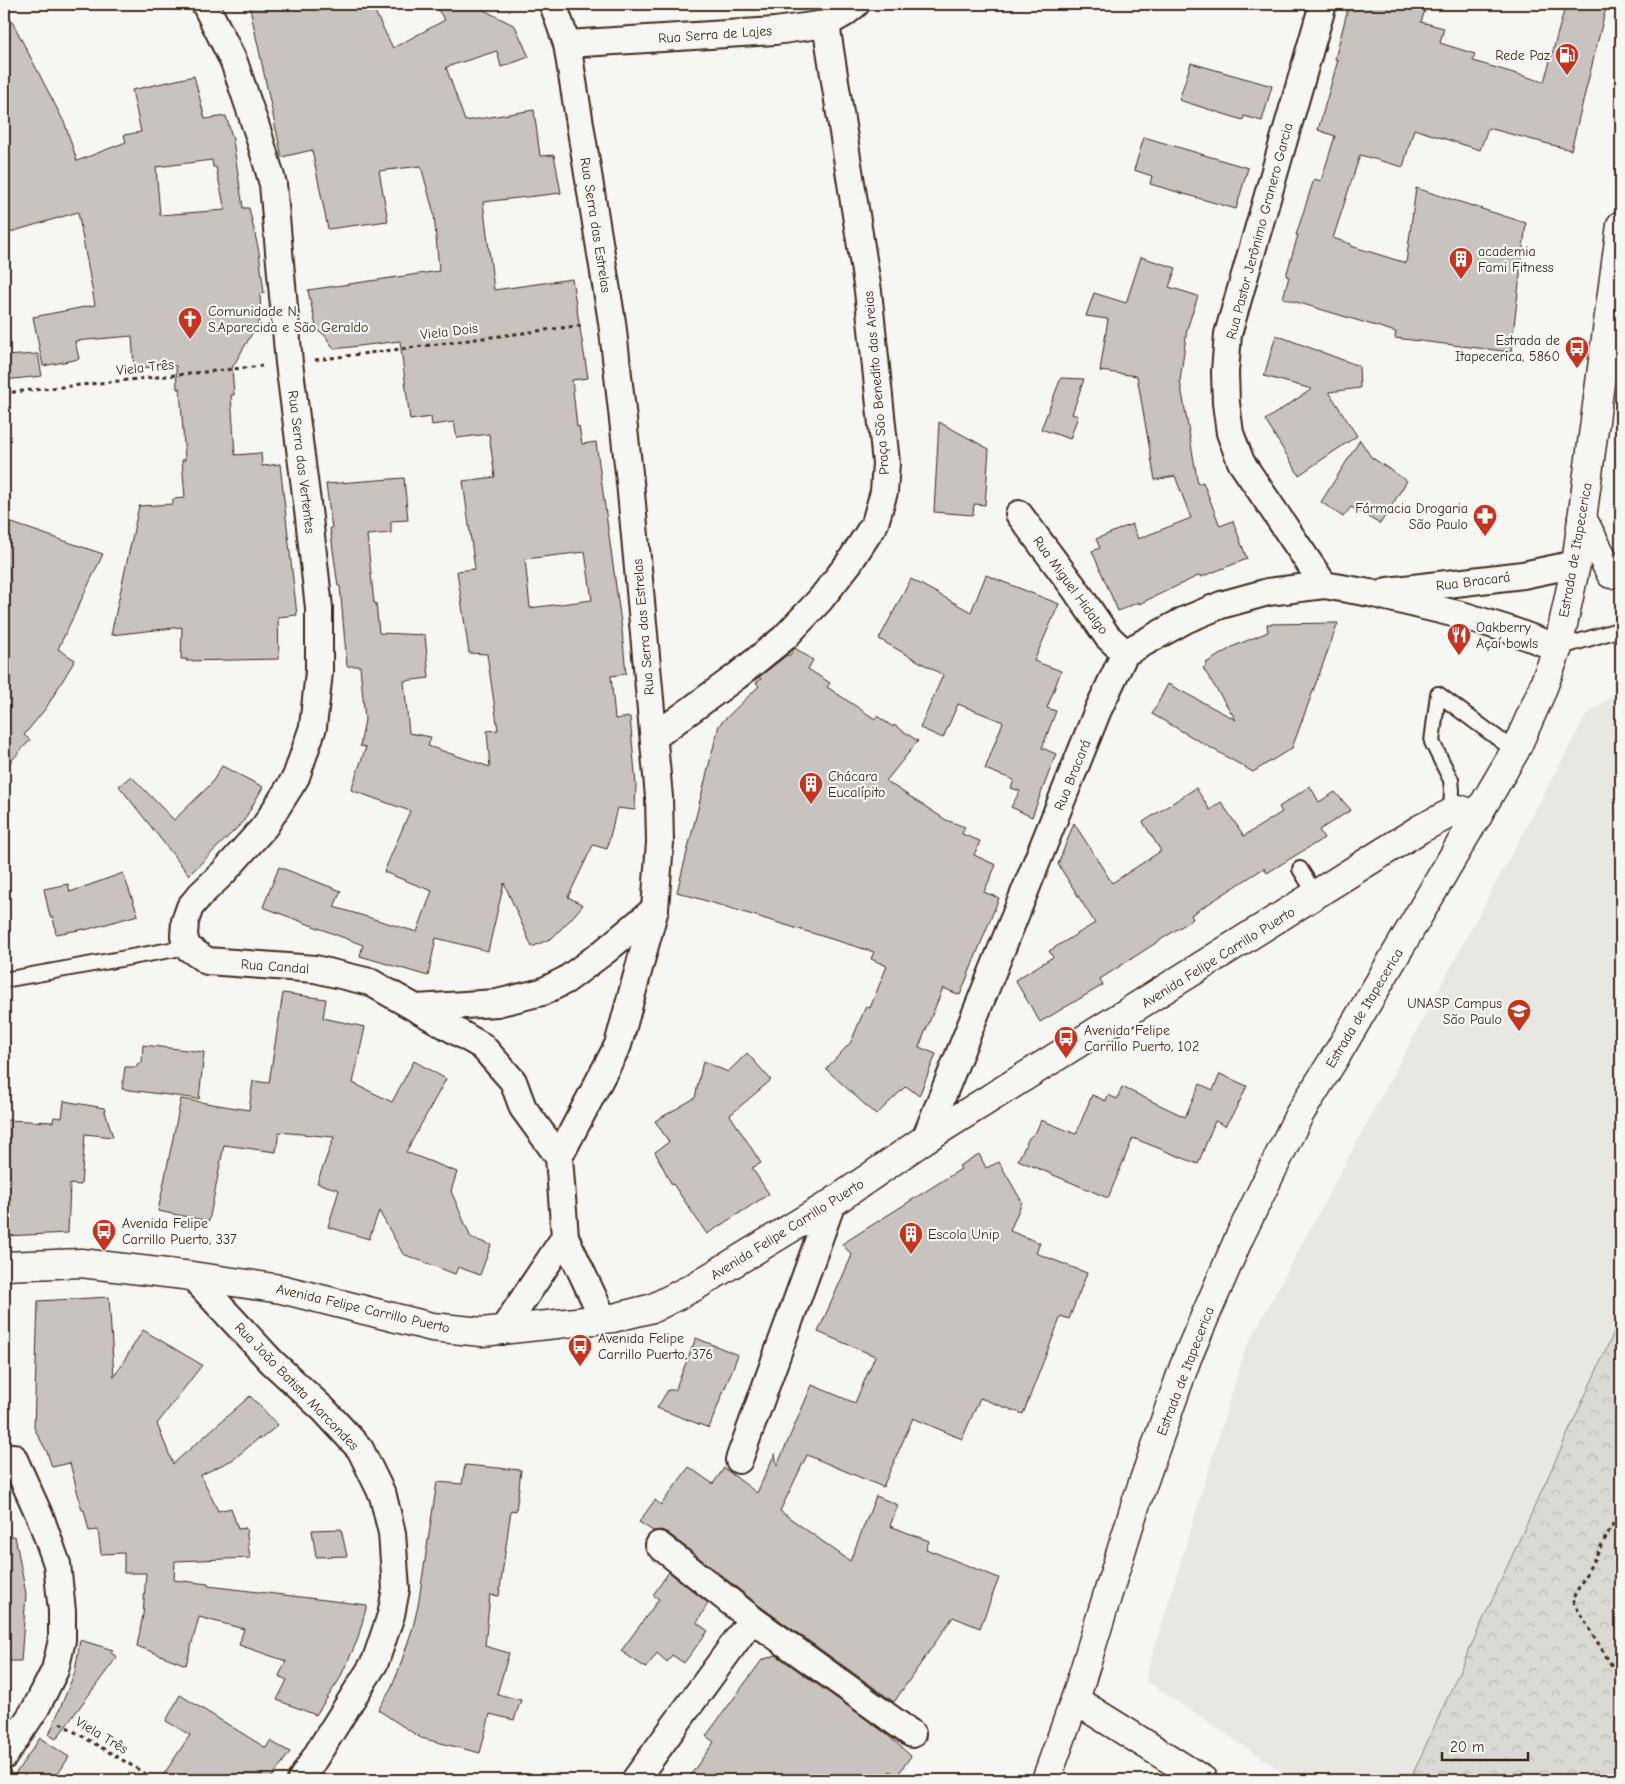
<svg xmlns="http://www.w3.org/2000/svg" width="1625" height="1784" font-family="'Comic Neue',sans-serif">
<style>
.built{fill:#e8e7e2}
.forest{fill:url(#forest-crowns);stroke:#8a8278}
.building{fill:#c8c3be;stroke:#3b2a1e;fill-rule:evenodd}
.lines{fill:none;stroke-linecap:round;stroke-linejoin:round}
.lane-casing{stroke:#3b2a1e;stroke-width:18}
.street-casing{stroke:#3b2a1e;stroke-width:30}
.secondary-casing{stroke:#3b2a1e;stroke-width:31}
.primary-casing{stroke:#3b2a1e;stroke-width:31}
.path{stroke:#3b2a1e;stroke-width:3;stroke-dasharray:4 4;stroke-linecap:butt}
.lane{stroke:#f6f6f2;stroke-width:14}
.street{stroke:#f6f6f2;stroke-width:26}
.secondary{stroke:#f6f6f2;stroke-width:28}
.primary{stroke:#f6f6f2;stroke-width:28}
.labels{text-anchor:middle;stroke-width:4.5;stroke-linejoin:round;paint-order:stroke}
.street-label{font-size:14px;fill:#3b2a1e;stroke:#f6f6f2}
.poi-label{font-size:14px;fill:#3b2a1e;stroke:#f6f6f2;text-anchor:start}
</style>
<defs>
<pattern id="forest-crowns" width="20" height="18" patternUnits="userSpaceOnUse" patternTransform="scale(1.25)"><rect width="20" height="18" fill="#dad9d3"/><path d="M2 6a3 3 0 1 1 6 0M12 15a3 3 0 1 1 6 0" fill="none" stroke="#bcbab5"/></pattern>
</defs>
<rect width="100%" height="100%" fill="#f6f6f2"/>
<filter id="ink" filterUnits="userSpaceOnUse"><feTurbulence type="fractalNoise" baseFrequency=".02" numOctaves="2"/><feDisplacementMap in="SourceGraphic" scale="10" xChannelSelector="R" yChannelSelector="G"/><feConvolveMatrix kernelMatrix="1 2 1 2 8 2 1 2 1" color-interpolation-filters="sRGB"/></filter>
<g filter="url(#ink)">
<path class="built" d="M1621,690V1780H1295L1145,1680L1245,1350L1587,714Z"/>
<path class="forest" d="M1619,1321L1621,1322V1780H1410Z"/>
<g class="building">
<path d="M249,4H371L393,48L445,20L434,4H472L515,26L529,57L501,67L497,51L446,67L465,121L534,110L540,156L554,155L561,193L483,202L494,290L572,279L588,378L572,380L577,427L579,426L582,444L596,442L622,630L626,674L611,676L615,719L630,717L636,785L635,810L617,808L607,849L593,845L568,897L583,905L570,920L552,938L532,947L504,883L488,951L436,938L428,976L360,956L363,945L263,907L279,867L341,891L334,907L417,932L432,891L384,872L410,811L351,790L366,747L360,746L365,720L360,666H347L340,586H338L330,528H332L326,484L404,478L408,520L391,521V533L367,535L374,603H376L379,633L425,635L429,678L404,681L409,733L431,737L428,746L490,767L487,731L498,730L487,654L469,653L457,571L475,569L463,481L495,477L489,434L457,438L454,422L432,425L431,417L410,420L400,341L334,349L324,334L317,331L308,290L439,271L434,214L421,166L379,171L388,221L328,229L312,150L282,157ZM585,552L592,600L530,608L525,559Z"/>
<path d="M1349,4H1427L1421,22L1444,28L1440,43L1475,54L1473,61L1544,82L1566,4H1607L1571,150L1488,128L1480,150L1414,129L1403,167L1360,155L1333,238L1351,244V246L1406,263L1416,188L1526,223L1511,352L1395,338L1396,332L1283,298L1289,277L1286,276L1298,235H1296L1314,179L1321,181L1335,136L1318,130L1338,60L1335,59Z"/>
<path d="M4,6L65,124L77,161L126,142L124,135L141,132L132,90L194,76L205,119L226,116L233,140L243,208H249L259,252L264,293H260L261,318L232,368L234,395H231L235,455L261,453L262,466L280,464L297,615L278,617L279,659L186,661L187,659H181L182,627L111,635L139,506L173,504V499L185,498L182,460H185L180,388L177,389L176,366L134,368L132,336L75,341L79,359L43,366L33,317L95,305L78,212L4,234ZM212,160L213,167H216L225,210L160,215L156,167Z"/>
<path d="M1191,63L1272,86L1262,121L1244,116L1243,120L1179,100Z"/>
<path d="M1144,137L1248,168L1236,209L1150,184L1152,176L1134,170Z"/>
<path d="M1141,257L1176,268L1169,287L1198,296L1187,329L1180,381L1198,484L1203,482L1220,526L1233,521L1247,559L1201,577L1200,575L1139,604V602L1118,611L1092,551L1100,548L1096,539L1132,524L1138,539L1191,518L1175,476L1155,480L1137,376L1100,371L1108,319L1086,316L1094,293L1126,303Z"/>
<path d="M1276,335L1359,366L1360,388L1329,392L1357,436L1299,475L1265,420L1312,389L1264,376Z"/>
<path d="M38,354L42,376L4,380V356Z"/>
<path d="M1061,378L1084,379L1072,414L1078,416L1070,439L1041,429Z"/>
<path d="M939,422L989,449L985,505L974,504L973,515L934,512Z"/>
<path d="M1360,440L1371,457L1407,481L1380,524L1351,507L1343,517L1321,502Z"/>
<path d="M9,522L103,554L58,649L75,660L46,708L24,735L30,740L4,769V536Z"/>
<path d="M986,575L1059,604L1034,661L1061,671L1047,708L1056,711L1042,748L1056,754L1032,817L1011,807L1020,791L1011,788L1014,780L985,769L1003,722L958,704L943,738L920,728L943,675L879,639L911,579L971,612Z"/>
<path d="M1338,623L1292,748L1253,772L1152,714L1168,684L1236,720L1203,668L1207,665L1206,663L1234,646L1268,632L1267,624Z"/>
<path d="M795,648L813,660L808,669L830,683L827,687L875,719L877,716L893,727L894,725L918,741L886,781L946,820L965,827L962,834L980,841L974,855L996,865L984,892L999,898L960,995L943,988L919,1047L936,1054L919,1096L906,1086L876,1115L826,1069L851,1042L866,1006L870,1008L887,966L871,959L874,952L677,892L719,725L759,686L756,683L761,679L759,677L787,655L789,656Z"/>
<path d="M222,766L263,787L243,822L189,875L119,786L131,776L174,820L211,784Z"/>
<path d="M1310,786L1319,802L1335,792L1351,810L1319,830L1324,838L1267,873L1264,868L1191,915L1193,919L1100,979L1103,985L1040,1022L1015,980L1053,957L1049,951L1095,923L1058,864L1074,823L1112,883L1161,851L1143,822L1196,788L1210,810L1221,802L1244,836L1282,812L1279,807Z"/>
<path d="M123,873L138,915L85,930V929L56,934L53,917H50L44,889L68,884L70,892Z"/>
<path d="M283,993L326,999L323,1018L365,1027L353,1083L392,1102L414,1061L446,1079L406,1152L457,1172L451,1191L471,1238L491,1245L480,1275L458,1267L455,1274L403,1254L379,1211L369,1239L328,1227L339,1190L317,1183L334,1137L279,1132L276,1152L224,1145L209,1221L158,1211L181,1099L249,1110L253,1081L269,1083Z"/>
<path d="M143,1045L204,1052L199,1099L122,1089L125,1067H137L138,1063H142Z"/>
<path d="M747,1053L771,1080L730,1115L761,1163L752,1168L769,1194L707,1234L673,1184L672,1185L655,1152L669,1142L655,1121L695,1098L703,1061L728,1072Z"/>
<path d="M1220,1074L1247,1086L1237,1107L1225,1126L1215,1121L1198,1164L1133,1138L1108,1198L1018,1160L1029,1138L1036,1132L1041,1120L1076,1134L1092,1095L1106,1101L1108,1095L1117,1099L1122,1087L1185,1117L1200,1084L1213,1090Z"/>
<path d="M64,1101L104,1108L113,1137L85,1134L81,1185L70,1184L68,1233L4,1236V1120L53,1122L54,1117L62,1118Z"/>
<path d="M979,1154L986,1168L999,1162L1022,1202L1010,1231L1040,1243L1036,1253L1087,1273L1069,1319L1061,1316L1023,1414L980,1398L962,1439L913,1418L883,1487L807,1455L780,1511L850,1561L876,1496L898,1505L890,1526L929,1541L926,1549L999,1578L980,1628L953,1617L894,1702L761,1607L668,1533L661,1530L653,1531L639,1522L655,1500L661,1505L689,1467L713,1484L724,1468L757,1493L775,1453L777,1466L812,1385L855,1403L875,1356L818,1332L852,1255L842,1244L961,1169L959,1166Z"/>
<path d="M109,1297L114,1377L143,1330L202,1365L157,1424L173,1464L250,1396L278,1425L261,1439L259,1438L234,1459L201,1475L218,1511L231,1508L238,1529L246,1528L250,1558L175,1561L174,1580L208,1584V1586L367,1605L357,1641L339,1680L316,1715L277,1700L287,1680L279,1676L286,1661L239,1645L244,1629L199,1617L186,1665L137,1646L143,1615L146,1573H124V1553L101,1554L98,1530L89,1531L84,1510H82L70,1463L52,1467L47,1452L34,1428L38,1301Z"/>
<path d="M696,1338L738,1355L709,1428L657,1408L668,1390H675Z"/>
<path d="M465,1465L521,1470L516,1511L511,1510L499,1596L490,1595L485,1646L509,1653L497,1694L521,1700L514,1720L490,1714L480,1753L421,1738L378,1710L391,1689L399,1669L413,1627L418,1606L437,1482L462,1484Z"/>
<path d="M341,1529L347,1556L316,1557L312,1530Z"/>
<path d="M15,1536L26,1594L21,1661H4V1537Z"/>
<path d="M669,1572L708,1603L697,1623L708,1631L684,1663L672,1655L667,1662L657,1653L646,1668L621,1651L659,1599L653,1595Z"/>
<path d="M80,1640L113,1650L111,1653L117,1657L56,1739L49,1735L75,1672Z"/>
<path d="M776,1655L884,1732L911,1756L897,1776L890,1771L883,1780H687L714,1742L706,1736L762,1660Z"/>
<path d="M180,1695L266,1748L270,1741L290,1752L270,1780H160L190,1735L166,1721Z"/>
<path d="M40,1738L69,1757L54,1780H11Z"/>
</g>
<g class="lines">
<defs>
<g id="lane">
<path d="M1558,648L1621,629"/>
<path d="M1451,812L1452,790L1451,780L1432,742L1438,694L1515,751"/>
<path d="M1300,869L1316,895"/>
<path d="M4,980L187,947"/>
</g>
<g id="street">
<path d="M205,4L234,62L258,133L273,184L289,363L309,518L319,608V672L313,727L296,777L265,826L223,873L200,895L190,907L185,921L184,936L187,947L207,961L315,969L370,982L482,1046L513,1081L523,1108L559,1157"/>
<path d="M553,4L567,44L612,322L630,482L659,797L660,842L655,909L618,1045L559,1157L565,1237L604,1320"/>
<path d="M1323,4L1228,334L1225,372L1226,403L1230,433L1241,462L1324,585"/>
<path d="M567,44L775,31L826,24L845,13L856,4"/>
<path d="M1019,514L1075,589L1107,636L1125,653"/>
<path d="M1388,591L1523,575L1576,564"/>
<path d="M654,737L737,676L784,638L820,600L849,563L875,523L884,492L886,463L868,291L826,24"/>
<path d="M416,1008L497,1003L542,992L566,980L605,951L655,909"/>
<path d="M925,1139L1098,710L1125,653L1185,620L1221,605L1268,592L1324,585L1370,593L1465,616L1510,630L1558,648"/>
<path d="M192,1276L272,1362L324,1410L360,1449L383,1496L392,1533L396,1589L391,1615L375,1662L301,1780"/>
<path d="M502,1331L565,1237"/>
<path d="M739,1460L832,1203"/>
<path d="M659,1545L752,1619L912,1734"/>
<path d="M4,1756L36,1708L55,1670L62,1640V1611L57,1564L41,1519L13,1457"/>
<path d="M635,1780L752,1619"/>
</g>
<g id="secondary">
<path d="M4,1266L81,1263L192,1276L281,1289L432,1327L482,1332L613,1318L653,1308L694,1287L832,1203L925,1139L1420,829L1459,809L1478,816"/>
<path d="M1075,1700L1203,1780"/>
</g>
<g id="primary">
<path d="M1582,518L1611,574"/>
<path d="M1046,1780L1075,1700L1137,1500L1187,1358L1239,1238L1299,1115L1339,1051L1515,751L1540,695L1558,648L1576,564L1621,225"/>
</g>
</defs>
<use href="#lane" class="lane-casing"/>
<use href="#street" class="street-casing"/>
<use href="#secondary" class="secondary-casing"/>
<use href="#primary" class="primary-casing"/>
<g class="path">
<path d="M315,360L584,325"/>
<path d="M4,393L262,366"/>
<path d="M1621,1509L1572,1600L1612,1666L1621,1672"/>
<path d="M60,1723L156,1780"/>
</g>
<use href="#lane" class="lane"/>
<use href="#street" class="street"/>
<use href="#secondary" class="secondary"/>
<use href="#primary" class="primary"/>
</g>
</g>
<defs>
<symbol id="fuel-pin" viewBox="-11 -11 22 30"><path d="M0 17L-7.5 6A9.5 9.5 0 1 1 7.5 6Z" fill="#c8321e" stroke="#f6f6f2"/><path d="M-5.5-6h7V0h2V4h1.3V-2.5L3-4.5l.8-.8L6-3V5H2.5V1h-1V6h-7ZM-4.2-4.7v3.2H.2V-4.7Z" fill="#fff"/></symbol>
<symbol id="building-pin" viewBox="-11 -11 22 30"><path d="M0 17L-7.5 6A9.5 9.5 0 1 1 7.5 6Z" fill="#c8321e" stroke="#f6f6f2"/><path d="M-4-6H4V6H1V3H-1V6H-4ZM-2.5-4.3h1.7v1.8h-1.7ZM.8-4.3h1.7v1.8H.8ZM-2.5-1h1.7V.8h-1.7ZM.8-1h1.7V.8H.8Z" fill="#fff"/></symbol>
<symbol id="church-pin" viewBox="-11 -11 22 30"><path d="M0 17L-7.5 6A9.5 9.5 0 1 1 7.5 6Z" fill="#c8321e" stroke="#f6f6f2"/><path d="M-1.2-6h2.4v3.5h3.3v2.4h-3.3V6h-2.4V-.1h-3.3v-2.4h3.3Z" fill="#fff"/></symbol>
<symbol id="bus-pin" viewBox="-11 -11 22 30"><path d="M0 17L-7.5 6A9.5 9.5 0 1 1 7.5 6Z" fill="#c8321e" stroke="#f6f6f2"/><path d="M-5-6H5V4H4V6H2V4H-2V6H-4V4H-5ZM-3.5-4V0h7V-4ZM-3.5 1.2v1.5H-2V1.2ZM2 1.2v1.5H3.5V1.2Z" fill="#fff"/></symbol>
<symbol id="pharmacy-pin" viewBox="-11 -11 22 30"><path d="M0 17L-7.5 6A9.5 9.5 0 1 1 7.5 6Z" fill="#c8321e" stroke="#f6f6f2"/><path d="M-2-6h4v4h4v4h-4v4h-4v-4h-4v-4h4Z" fill="#fff"/></symbol>
<symbol id="restaurant-pin" viewBox="-11 -11 22 30"><path d="M0 17L-7.5 6A9.5 9.5 0 1 1 7.5 6Z" fill="#c8321e" stroke="#f6f6f2"/><path d="M-5-6h1v4h1v-4h1v4h1v-4h1v5L-1.5 .5V6h-2V.5L-5-1ZM5-6V6H3V1.5H1.5Q1.5-4 5-6Z" fill="#fff"/></symbol>
<symbol id="university-pin" viewBox="-11 -11 22 30"><path d="M0 17L-7.5 6A9.5 9.5 0 1 1 7.5 6Z" fill="#c8321e" stroke="#f6f6f2"/><path d="M0-5L7-2L0 1L-7-2ZM-4 1L0 2.5L4 1V4Q0 6-4 4Z" fill="#fff"/></symbol>
</defs>
<g fill-rule="evenodd">
<use href="#fuel-pin" x="1553" y="41" width="28" height="38"/>
<use href="#building-pin" x="1447" y="245" width="28" height="38"/>
<use href="#church-pin" x="176" y="305" width="28" height="38"/>
<use href="#bus-pin" x="1563" y="334" width="28" height="38"/>
<use href="#pharmacy-pin" x="1471" y="502" width="28" height="38"/>
<use href="#restaurant-pin" x="1445" y="621" width="28" height="38"/>
<use href="#building-pin" x="797" y="770" width="28" height="38"/>
<use href="#university-pin" x="1505" y="997" width="28" height="38"/>
<use href="#bus-pin" x="1052" y="1024" width="28" height="38"/>
<use href="#bus-pin" x="90" y="1217" width="28" height="38"/>
<use href="#building-pin" x="897" y="1220" width="28" height="38"/>
<use href="#bus-pin" x="566" y="1332" width="28" height="38"/>
</g>
<g class="labels">
<g class="street-label">
<text transform="translate(715 34) rotate(-4)" y="5">Rua Serra de Lajes</text>
<text transform="translate(596 225) rotate(81)" y="5">Rua Serra das Estrelas</text>
<text transform="translate(1259 231) rotate(-75)" y="5">Rua Pastor Jerônimo Granero Garcia</text>
<text transform="translate(449 331) rotate(-7)" y="5">Viela Dois</text>
<text transform="translate(145 367) rotate(-6)" y="5">Viela Três</text>
<text transform="translate(876 383) rotate(-95)" y="5">Praça São Benedito das Areias</text>
<text transform="translate(302 462) rotate(83)" y="5">Rua Serra das Vertentes</text>
<text transform="translate(1575 550) rotate(-80)" y="5">Estrada de Itapecerica</text>
<text transform="translate(1473 581) rotate(-7)" y="5">Rua Bracará</text>
<text transform="translate(1071 585) rotate(54)" y="5">Rua Miguel Hidalgo</text>
<text transform="translate(643 627) rotate(-95)" y="5">Rua Serra das Estrelas</text>
<text transform="translate(1072 775) rotate(-68)" y="5">Rua Bracará</text>
<text transform="translate(1218 957) rotate(-32)" y="5">Avenida Felipe Carrillo Puerto</text>
<text transform="translate(275 966) rotate(4)" y="5">Rua Candal</text>
<text transform="translate(1364 1008) rotate(-59)" y="5">Estrada de Itapecerica</text>
<text transform="translate(787 1229) rotate(-32)" y="5">Avenida Felipe Carrillo Puerto</text>
<text transform="translate(363 1308) rotate(13)" y="5">Avenida Felipe Carrillo Puerto</text>
<text transform="translate(1185 1371) rotate(-69)" y="5">Estrada de Itapecerica</text>
<text transform="translate(297 1386) rotate(46)" y="5">Rua João Batista Marcondes</text>
<text transform="translate(102 1735) rotate(31)" y="5">Viela Três</text>
</g>
<g class="poi-label">
<text x="1550" y="60" text-anchor="end">Rede Paz</text>
<text x="1478" y="256">academia<tspan x="1478" dy="16">Fami Fitness</tspan></text>
<text x="208" y="316">Comunidade N.<tspan x="208" dy="16">S.Aparecida e São Geraldo</tspan></text>
<text x="1560" y="345" text-anchor="end">Estrada de<tspan x="1560" dy="16">Itapecerica, 5860</tspan></text>
<text x="1468" y="513" text-anchor="end">Fármacia Drogaria<tspan x="1468" dy="16">São Paulo</tspan></text>
<text x="1476" y="632">Oakberry<tspan x="1476" dy="16">Açaí bowls</tspan></text>
<text x="828" y="781">Chácara<tspan x="828" dy="16">Eucalípito</tspan></text>
<text x="1502" y="1008" text-anchor="end">UNASP Campus<tspan x="1502" dy="16">São Paulo</tspan></text>
<text x="1084" y="1035">Avenida Felipe<tspan x="1084" dy="16">Carrillo Puerto, 102</tspan></text>
<text x="122" y="1228">Avenida Felipe<tspan x="122" dy="16">Carrillo Puerto, 337</tspan></text>
<text x="928" y="1239">Escola Unip</text>
<text x="598" y="1343">Avenida Felipe<tspan x="598" dy="16">Carrillo Puerto, 376</tspan></text>
</g>
</g>
<rect width="1625" height="1784" fill="none" stroke="#f6f6f2" stroke-width="20"/>
<rect x="10" y="10" width="1605" height="1764" fill="none" stroke="#3b2a1e" stroke-width="2" filter="url(#ink)"/>
<path d="M1442 1752v8h86v-8" fill="none" stroke="#3b2a1e" stroke-width="2.5"/>
<text x="1450" y="1752" font-size="15" fill="#3b2a1e" stroke="#f6f6f2" stroke-width="4" paint-order="stroke">20 m</text>
</svg>
